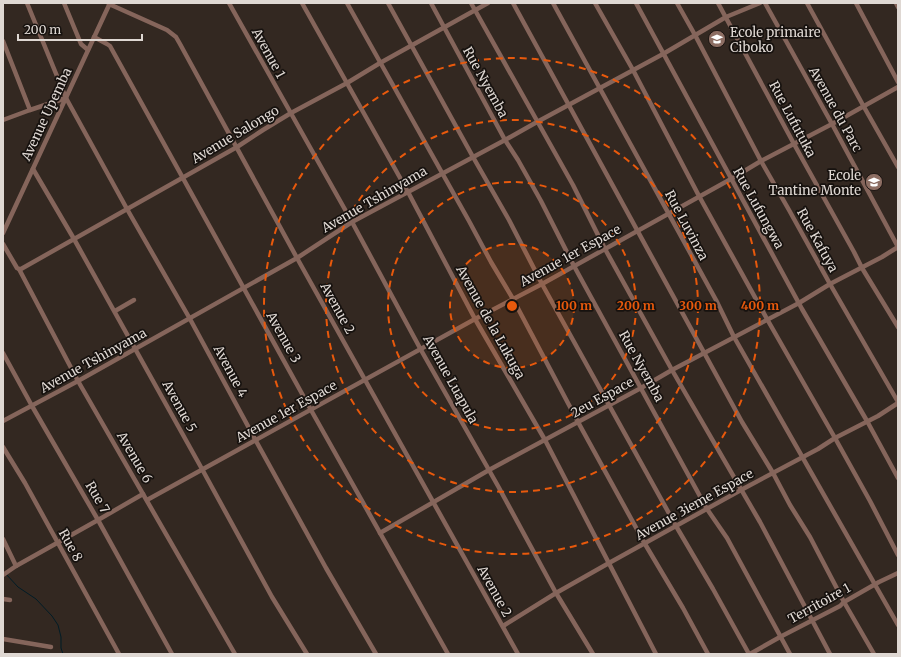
<svg xmlns="http://www.w3.org/2000/svg" width="901" height="657" font-family="Merriweather,serif">
<style>
.lines{fill:none;stroke-linecap:round;stroke-linejoin:round}
.stream{stroke:#011c26;stroke-width:1}
.minor{stroke:#85655b;stroke-width:4.5}
.ring{fill:none;stroke:#e8590c;stroke-width:2;stroke-dasharray:7 5}
.labels{text-anchor:middle;stroke-width:3.5;stroke-linejoin:round;paint-order:stroke}
.poi-label{font-size:13px;fill:#dfd8d3;stroke:#17120f;text-anchor:start}
.street-label{font-size:13px;fill:#dfd8d3;stroke:#17120f}
.centre{fill:#e8590c;stroke:#17120f;stroke-width:2}
.ring-label{font-size:12px;text-anchor:middle;font-weight:bold;fill:#e8590c;stroke:#17120f;stroke-width:3.5;stroke-linejoin:round;paint-order:stroke}
</style>
<rect width="100%" height="100%" fill="#332821"/>
<g class="lines">
<path class="stream" d="M6,574L18,587L36,599L52,616L58,625L61,637V648L63,654"/>
<g class="minor">
<path d="M27,3L66,98L127,209L190,319L256,441L326,568L376,654"/>
<path d="M64,3L81,44L88,50"/>
<path d="M229,3L352,222L421,350L498,486L556,593L593,654"/>
<path d="M302,3L408,192L475,319L545,440L656,654"/>
<path d="M347,3L469,221L491,262L513,299L578,422L645,544L683,608L708,654"/>
<path d="M388,3L473,157L509,220L542,284L676,526L713,589L749,654"/>
<path d="M431,3L505,140L518,160L541,201L574,266L707,509L727,538L790,654"/>
<path d="M471,3L573,185L605,249L672,370L760,522L830,654"/>
<path d="M513,3L742,422L773,473L790,505L810,537L844,602L874,654"/>
<path d="M553,3L716,300L734,337L898,625"/>
<path d="M595,3L633,70L699,196L767,319L835,438L870,501L898,555"/>
<path d="M636,3L802,309L867,421L898,478"/>
<path d="M677,3L695,35L761,161L789,210L830,284L898,402"/>
<path d="M718,3L794,144L854,252L862,268L898,327"/>
<path d="M765,3L832,124L898,247"/>
<path d="M807,3L864,107L898,167"/>
<path d="M856,3L898,82"/>
<path d="M896,3L898,7"/>
<path d="M109,4L167,30L176,37L180,44L297,258L518,654"/>
<path d="M94,37L107,44L110,46L311,410L448,654"/>
<path d="M3,41L30,110"/>
<path d="M3,120L30,110L66,98"/>
<path d="M33,169L74,239L202,469L272,597L307,654"/>
<path d="M3,233L110,3"/>
<path d="M3,244L17,268L19,269H21L237,147L263,130L291,113L347,83L380,63L488,3"/>
<path d="M19,269L78,381L235,654"/>
<path d="M115,311L134,300"/>
<path d="M3,353L32,406L98,520L172,654"/>
<path d="M3,421L78,381L135,349L297,258L352,222L505,140L537,122L663,54L726,17L760,3"/>
<path d="M3,447L25,483L119,654"/>
<path d="M147,500L475,319L542,284L731,179L761,161L832,124L898,87"/>
<path d="M380,533L489,470L641,388L672,370L799,303L830,284L882,257L898,247"/>
<path d="M3,539L16,566"/>
<path d="M3,575L16,566L98,520L143,494"/>
<path d="M3,599L10,600"/>
<path d="M503,626L556,593L609,563L741,490L818,449L835,438L878,416L898,403"/>
<path d="M3,639L51,647"/>
<path d="M750,654L780,637L840,606L844,602L879,582L898,573"/>
</g>
</g>
<circle cx="512" cy="306" r="62" fill="#e8590c" fill-opacity=".12"/>
<g class="ring">
<circle cx="512" cy="306" r="62"/>
<circle cx="512" cy="306" r="124"/>
<circle cx="512" cy="306" r="186"/>
<circle cx="512" cy="306" r="248"/>
</g>
<defs>
<symbol id="school-disc" viewBox="-11 -11 22 22"><circle r="9.5" fill="#8d6e63" stroke="#17120f"/><path d="M0-5L7-2L0 1L-7-2ZM-4 1L0 2.5L4 1V4Q0 6-4 4Z" fill="#fff"/></symbol>
</defs>
<g fill-rule="evenodd">
<use href="#school-disc" x="707" y="29" width="20" height="20"/>
<use href="#school-disc" x="864" y="172" width="20" height="20"/>
</g>
<g class="labels">
<g class="poi-label">
<text x="730" y="37">Ecole primaire<tspan x="730" dy="15">Ciboko</tspan></text>
<text x="861" y="180" text-anchor="end">Ecole<tspan x="861" dy="15">Tantine Monte</tspan></text>
</g>
<g class="street-label">
<text transform="translate(269 53) rotate(61)" y="5">Avenue 1</text>
<text transform="translate(486 82) rotate(61)" y="5">Rue Nyemba</text>
<text transform="translate(836 109) rotate(61)" y="5">Avenue du Parc</text>
<text transform="translate(46 114) rotate(-65)" y="5">Avenue Upemba</text>
<text transform="translate(793 119) rotate(62)" y="5">Rue Lufutuka</text>
<text transform="translate(235 134) rotate(-31)" y="5">Avenue Salongo</text>
<text transform="translate(374 199) rotate(-30)" y="5">Avenue Tshinyama</text>
<text transform="translate(759 208) rotate(61)" y="5">Rue Lufungwa</text>
<text transform="translate(687 225) rotate(62)" y="5">Rue Luvinza</text>
<text transform="translate(818 240) rotate(61)" y="5">Rue Kafuya</text>
<text transform="translate(570 255) rotate(-29)" y="5">Avenue 1er Espace</text>
<text transform="translate(338 308) rotate(61)" y="5">Avenue 2</text>
<text transform="translate(491 322) rotate(61)" y="5">Avenue de la Lukuga</text>
<text transform="translate(284 337) rotate(61)" y="5">Avenue 3</text>
<text transform="translate(93 360) rotate(-29)" y="5">Avenue Tshinyama</text>
<text transform="translate(642 366) rotate(61)" y="5">Rue Nyemba</text>
<text transform="translate(231 371) rotate(62)" y="5">Avenue 4</text>
<text transform="translate(451 379) rotate(61)" y="5">Avenue Luapula</text>
<text transform="translate(602 397) rotate(-29)" y="5">2eu Espace</text>
<text transform="translate(180 406) rotate(61)" y="5">Avenue 5</text>
<text transform="translate(286 411) rotate(-29)" y="5">Avenue 1er Espace</text>
<text transform="translate(135 457) rotate(60)" y="5">Avenue 6</text>
<text transform="translate(98 497) rotate(60)" y="5">Rue 7</text>
<text transform="translate(694 504) rotate(-29)" y="5">Avenue 3ieme Espace</text>
<text transform="translate(71 545) rotate(61)" y="5">Rue 8</text>
<text transform="translate(495 591) rotate(61)" y="5">Avenue 2</text>
<text transform="translate(819 603) rotate(-29)" y="5">Territoire 1</text>
</g>
</g>
<circle cx="512" cy="306" r="6" class="centre"/>
<g class="ring-label">
<text x="574" y="310">100 m</text>
<text x="636" y="310">200 m</text>
<text x="698" y="310">300 m</text>
<text x="760" y="310">400 m</text>
</g>
<rect width="901" height="657" fill="none" stroke="#dfd8d3" stroke-width="8"/>
<path d="M18 34v6h124v-6" fill="none" stroke="#dfd8d3" stroke-width="2"/>
<text x="24" y="34" font-size="12" fill="#dfd8d3" stroke="#17120f" stroke-width="3" paint-order="stroke">200 m</text>
</svg>
